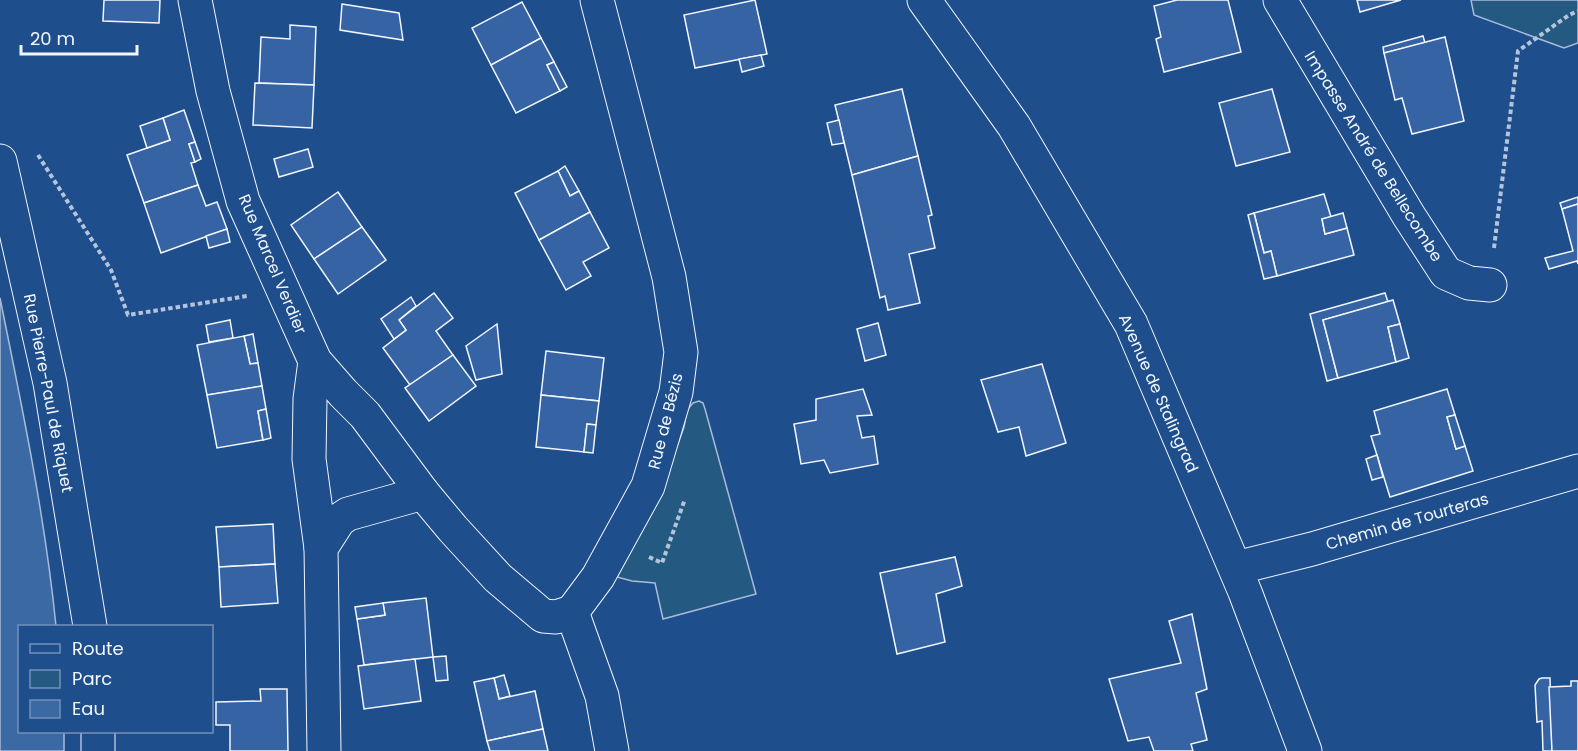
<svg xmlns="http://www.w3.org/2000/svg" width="1578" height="751" font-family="Poppins,sans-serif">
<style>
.green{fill:#245a82;stroke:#a8bbd7;stroke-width:1.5}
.water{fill:#3b69a3;stroke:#a8bbd7;stroke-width:1.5}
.building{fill:#3563a3;stroke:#f2f6ff;stroke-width:1.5}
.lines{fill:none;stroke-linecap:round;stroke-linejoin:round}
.minor-casing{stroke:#f2f6ff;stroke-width:35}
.major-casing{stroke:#f2f6ff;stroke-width:35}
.path{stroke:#b3c4dc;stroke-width:4;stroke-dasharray:4.5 3;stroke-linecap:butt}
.minor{stroke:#1f4e8c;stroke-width:33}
.major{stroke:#1f4e8c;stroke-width:33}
.labels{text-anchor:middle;stroke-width:4.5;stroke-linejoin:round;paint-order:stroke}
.street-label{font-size:16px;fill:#f2f6ff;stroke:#1f4e8c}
</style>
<rect width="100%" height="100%" fill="#1f4e8c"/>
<g class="green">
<path d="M1471,0H1578V43L1564,48L1474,15Z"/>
<path d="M699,401L703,403L705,409L756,594L663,619L655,583L632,581L617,577L670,466L684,427L687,410L693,403Z"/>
</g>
<path class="water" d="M0,298C22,407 45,516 56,626H20V732H64V751H0Z"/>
<g class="building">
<path d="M104,0H160L159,23L103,21Z"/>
<path d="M755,0L767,54L695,68L684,15Z"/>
<path d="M1177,0H1228L1241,52L1164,72L1156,39L1161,37L1154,6Z"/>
<path d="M1357,0H1401L1360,12Z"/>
<path d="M522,2L541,38L491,65L472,28Z"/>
<path d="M342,4L399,13L403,40L340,30Z"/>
<path d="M290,25L316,27L314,85L259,83L261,37L290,39Z"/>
<path d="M1423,36L1425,43L1384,53L1383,47Z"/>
<path d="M1445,37L1464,121L1412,134L1402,98L1395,100L1384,53Z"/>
<path d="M541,38L554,62L547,65L560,91L516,113L491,65Z"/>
<path d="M761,55L764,66L742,72L739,59Z"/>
<path d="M554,62L567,87L560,91L547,65Z"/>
<path d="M255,83L314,85L312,128L253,125Z"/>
<path d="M902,89L918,156L852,175L835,105Z"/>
<path d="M1272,89L1290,152L1236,166L1219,103Z"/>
<path d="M184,110L195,142L189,144L195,162L191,163L198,185L144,203L127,155L170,140L163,118Z"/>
<path d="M163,118L170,140L147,148L140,126Z"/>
<path d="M839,120L844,143L832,145L827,123Z"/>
<path d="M195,142L201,159L195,162L189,144Z"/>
<path d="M308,149L313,167L279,177L274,159Z"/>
<path d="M918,156L932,215L928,216L935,248L909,254L920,303L888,310L885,296L880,298L852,175Z"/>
<path d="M565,166L579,191L570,196L558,171Z"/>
<path d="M558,171L570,196L579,191L590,212L539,240L515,193Z"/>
<path d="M198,185L206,206L217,202L227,229L161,253L144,203Z"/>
<path d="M338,192L362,227L314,259L291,225Z"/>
<path d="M1324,194L1331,217L1322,219L1325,234L1347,228L1354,255L1277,276L1271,251L1264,253L1254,213Z"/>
<path d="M1578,197V204L1562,209L1560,203Z"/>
<path d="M1578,204V264L1577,261L1549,269L1545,258L1573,251L1562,209Z"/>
<path d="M590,212L609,248L583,262L591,276L566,290L539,240Z"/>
<path d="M1254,213L1264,253L1271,251L1277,276L1264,279L1248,215Z"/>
<path d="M1343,213L1347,228L1325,234L1322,219Z"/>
<path d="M362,227L386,260L338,294L314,259Z"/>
<path d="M227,229L230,242L209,248L206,236Z"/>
<path d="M434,293L453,318L436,331L453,355L410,385L383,348L406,330L399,320Z"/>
<path d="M1385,293L1388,302L1323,320L1338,378L1327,381L1310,314Z"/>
<path d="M411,297L416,306L399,320L406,330L394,339L381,319Z"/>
<path d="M1393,300L1400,324L1388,327L1396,362L1338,378L1323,320Z"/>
<path d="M230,320L233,338L209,342L206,325Z"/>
<path d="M878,323L886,355L865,361L857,329Z"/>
<path d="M497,324L502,374L476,380L466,346Z"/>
<path d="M1400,324L1409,358L1396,362L1388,327Z"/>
<path d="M253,334L258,363L250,364L244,336Z"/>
<path d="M244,336L250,364L258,363L262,386L207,395L197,345Z"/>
<path d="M546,351L604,358L599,401L541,395Z"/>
<path d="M453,355L476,386L429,421L405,388Z"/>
<path d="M1042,364L1066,443L1026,456L1019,427L998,432L981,380Z"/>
<path d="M262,386L266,409L258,411L263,440L217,448L207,395Z"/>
<path d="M863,389L872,415L857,416L862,438L874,436L878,464L830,473L824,460L801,464L794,424L816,420V399Z"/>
<path d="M1447,389L1455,415L1447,417L1456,449L1465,446L1473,471L1390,497L1371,436L1380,434L1374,411Z"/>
<path d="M541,395L599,401L596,425L587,424L584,452L536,447Z"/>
<path d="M266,409L271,438L263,440L258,411Z"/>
<path d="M1455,415L1465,446L1456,449L1447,417Z"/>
<path d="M587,424L596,425L593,453L584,452Z"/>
<path d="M1377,455L1383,477L1372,480L1366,459Z"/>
<path d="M273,524L275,564L219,567L216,527Z"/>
<path d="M955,557L962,586L936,594L945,642L897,654L880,573Z"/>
<path d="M275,564L278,603L221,607L219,567Z"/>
<path d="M426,598L433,657L364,665L357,619L385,615L383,603Z"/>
<path d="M383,603L385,615L357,619L355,607Z"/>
<path d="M1192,614L1207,689L1196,693L1207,740L1191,744L1193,751H1154L1149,737L1128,741L1109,679L1181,663L1169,621Z"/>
<path d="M446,656L448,680L436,681L433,657Z"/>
<path d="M415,659L421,701L364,709L358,666Z"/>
<path d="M504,675L510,696L499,699L494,678Z"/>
<path d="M494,678L499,699L535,691L543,729L487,741L474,682Z"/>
<path d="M1542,678H1550L1552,751H1543L1542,721L1537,722L1535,685L1539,679Z"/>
<path d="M1571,681H1578V751H1552L1549,687L1571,686Z"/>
<path d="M260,689H287L288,751H230V725H216V702L261,701Z"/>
<path d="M543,729L548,751H490L487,741Z"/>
</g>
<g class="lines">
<defs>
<g id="minor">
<path d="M195,0L213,91L243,201L315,361L343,393L365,415L423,493L453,529L498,578L543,616L556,617L572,612"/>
<path d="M597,0L669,277L681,352L676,392L648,486L598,577L572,612L602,696L612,751"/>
<path d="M1280,0L1409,216L1446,273L1469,283L1490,285"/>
<path d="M0,161L50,383L90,626"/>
<path d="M315,361L310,399L309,459L321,548"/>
<path d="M1236,568L1312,549L1578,471"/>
<path d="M98,751V732"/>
<path d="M324,751L321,548L339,520L348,514L423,493"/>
</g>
<path id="major" d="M924,0L1014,126L1131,324L1245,592L1305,751"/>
</defs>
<use href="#minor" class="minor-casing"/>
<use href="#major" class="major-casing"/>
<g class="path">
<path d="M38,155L111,270L128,315L247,296"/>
<path d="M1494,248L1518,51L1569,15L1578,11"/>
<path d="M649,557L662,563L685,499"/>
</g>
<use href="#minor" class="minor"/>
<use href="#major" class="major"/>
</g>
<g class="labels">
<g class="street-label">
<text transform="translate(1374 156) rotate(58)" y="6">Impasse André de Bellecombe</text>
<text transform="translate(273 264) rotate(67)" y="6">Rue Marcel Verdier</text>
<text transform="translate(49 393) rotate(79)" y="6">Rue Pierre-Paul de Riquet</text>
<text transform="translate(1159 393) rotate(66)" y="6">Avenue de Stalingrad</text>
<text transform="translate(665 421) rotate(-76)" y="6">Rue de Bézis</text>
<text transform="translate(1407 521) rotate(-16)" y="6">Chemin de Tourteras</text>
</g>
</g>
<rect x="18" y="625" width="195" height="108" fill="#1f4e8c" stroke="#7391ba" stroke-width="1.5"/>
<rect x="30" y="644" width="30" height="9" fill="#1f4e8c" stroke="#7391ba" stroke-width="1.5"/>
<text x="72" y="655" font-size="18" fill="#f2f6ff">Route</text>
<rect x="30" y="670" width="30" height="18" fill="#245a82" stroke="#7391ba" stroke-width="1.5"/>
<text x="72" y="685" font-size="18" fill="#f2f6ff">Parc</text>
<rect x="30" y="700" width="30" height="18" fill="#3b69a3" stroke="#7391ba" stroke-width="1.5"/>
<text x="72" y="715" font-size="18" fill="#f2f6ff">Eau</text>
<path d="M21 45v9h116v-9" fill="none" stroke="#f2f6ff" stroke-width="3"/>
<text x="30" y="45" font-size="18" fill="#f2f6ff" stroke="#1f4e8c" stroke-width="4.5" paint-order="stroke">20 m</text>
</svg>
